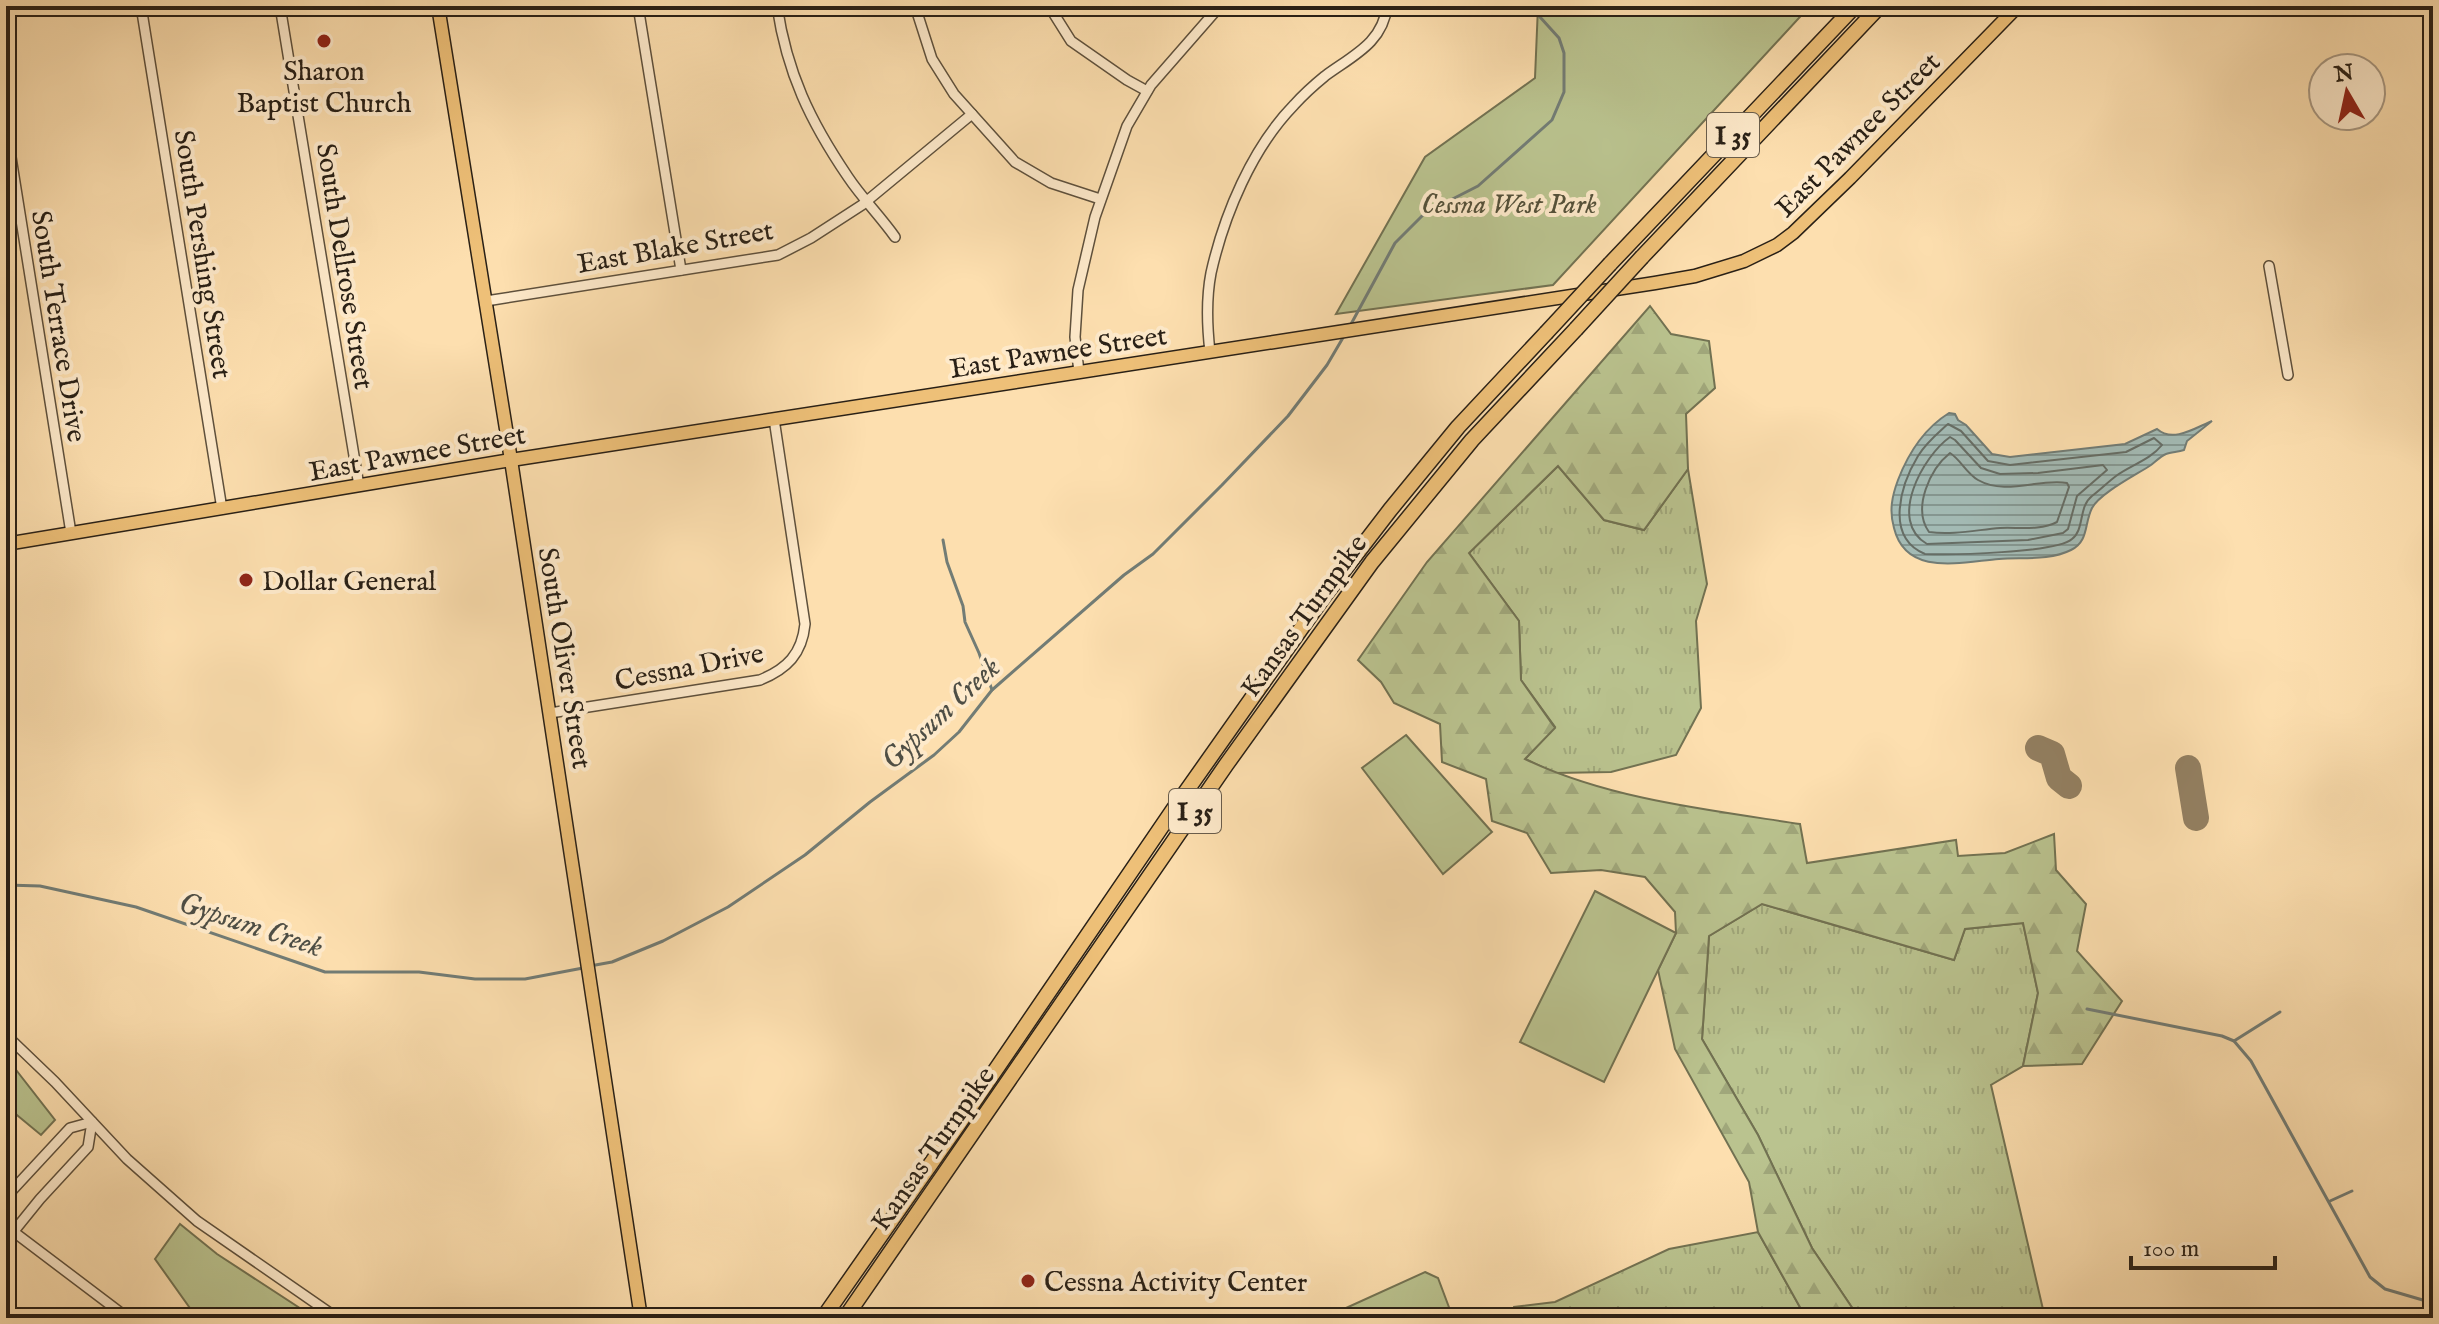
<svg xmlns="http://www.w3.org/2000/svg" width="2439" height="1324" font-family="'IM FELL English',serif">
<style>
.grass{fill:url(#grass-tufts);stroke:#727252;stroke-width:2}
.forest{fill:url(#forest-firs);stroke:#727252;stroke-width:2}
.green{fill:#bac38f;stroke:#727252;stroke-width:2}
.water{fill:url(#water-rules);stroke:#727c75;stroke-width:2}
.lines{fill:none;stroke-linecap:round;stroke-linejoin:round}
.shore{stroke:#666d65;stroke-width:2}
.stream{stroke:#727c75;stroke-width:3}
.taxiway{stroke:#938062;stroke-width:26}
.minor-casing{stroke:#5e503c;stroke-width:12}
.major-casing{stroke:#292016;stroke-width:15}
.highway-casing{stroke:#292016;stroke-width:17}
.minor{stroke:#feeacb;stroke-width:9}
.major{stroke:#eec078;stroke-width:12}
.highway{stroke:#eec078;stroke-width:14}
.highway-bridge-casing{stroke:#292016;stroke-width:17;stroke-linecap:butt}
.highway-bridge{stroke:#eec078;stroke-width:14}
.poi-dot{fill:#8f2418;stroke:#feeacb;stroke-width:3}
.labels{text-anchor:middle;stroke-width:8;stroke-linejoin:round;paint-order:stroke}
.shield{fill:#feeacb;stroke:#695d4c;stroke-width:2}
.shield-label{font-size:26px;font-weight:bold;fill:#292016}
.poi-label{font-size:28px;fill:#292016;stroke:#feeacb;text-anchor:start}
.street-label{font-size:28px;fill:#292016;stroke:#feeacb}
.park-label{font-size:28px;font-style:italic;fill:#54513a;stroke:#feeacb}
.water-label{font-size:30px;font-style:italic;fill:#4e4e45;stroke:#feeacb}
</style>
<defs>
<pattern id="grass-tufts" width="24" height="20" patternUnits="userSpaceOnUse" patternTransform="scale(2)"><rect width="24" height="20" fill="#bac38f"/><path d="M3 7l-1-3M5 7V3M7 7l1-3M15 17l-1-3M17 17v-4M19 17l1-3" fill="none" stroke="#a0a77b"/></pattern>
<pattern id="forest-firs" width="22" height="20" patternUnits="userSpaceOnUse" patternTransform="scale(2)"><rect width="22" height="20" fill="#bac38f"/><path d="M5 1l3.5 6h-7zM16 11l3.5 6h-7z" fill="#a0a77b"/></pattern>
<pattern id="water-rules" width="6" height="5" patternUnits="userSpaceOnUse" patternTransform="scale(2)"><rect width="6" height="5" fill="#a3bab4"/><path d="M0 2.5h6" fill="none" stroke="#859791"/></pattern>
</defs>
<rect width="100%" height="100%" fill="#fddfaf"/>
<filter id="stains"><feTurbulence type="fractalNoise" baseFrequency=".0025" numOctaves="4"/><feColorMatrix values="0 0 0 0 .2 0 0 0 0 .09 0 0 0 0 .02 0 0 0 .5 -.17"/></filter>
<radialGradient id="worn" r=".72"><stop offset=".6" stop-color="#630" stop-opacity="0"/><stop offset="1" stop-color="#630" stop-opacity=".3"/></radialGradient>
<g class="grass">
<path d="M1558,466L1604,520L1644,530L1688,469L1707,584L1696,621L1701,708L1676,755L1611,772L1555,773L1525,759L1555,727L1521,680L1519,621L1469,553Z"/>
<path d="M1762,904L1954,960L1965,929L2023,923L2038,993L2023,1066L1991,1085L2045,1318H1859L1812,1248L1758,1135L1702,1039L1709,936Z"/>
<path d="M1758,1232L1806,1318H1511L1514,1307L1555,1302L1669,1249Z"/>
</g>
<path class="forest" d="M1650,306L1671,334L1709,341L1715,388L1686,414L1688,469L1644,530L1604,520L1558,466L1469,553L1519,621L1521,680L1555,728L1525,759C1608,799 1709,810 1800,824L1807,863L1956,840L1958,856L2005,853L2054,834L2056,870L2086,904L2077,951L2122,1001L2082,1064L2023,1066L2038,993L2023,923L1965,929L1954,960L1762,904L1709,936L1702,1039L1758,1135L1812,1248L1859,1318H1806L1758,1232L1749,1182L1675,1049L1658,970L1676,933L1675,912L1645,877L1601,870L1551,873L1527,833L1492,821L1486,779L1442,762L1440,724L1394,703L1381,682L1358,660L1427,562Z"/>
<g class="green">
<path d="M1538,6H1810L1553,285L1336,314L1425,157L1535,78Z"/>
<path d="M1406,735L1492,832L1443,874L1362,768Z"/>
<path d="M1595,891L1676,933L1604,1082L1520,1042Z"/>
<path d="M6,1057L55,1120L41,1135L6,1106Z"/>
<path d="M180,1224L217,1254L315,1318H197L155,1259Z"/>
<path d="M1425,1272L1438,1278L1453,1318H1324Z"/>
</g>
<path class="water" d="M1949,413L1955,414L1958,420L1966,425L1992,454L2010,457L2125,444L2157,429C2173,443 2195,428 2212,421L2187,441L2184,450C2178,452 2171,452 2166,454C2161,456 2155,462 2151,465C2136,475 2100,493 2092,508C2084,524 2089,541 2071,550C2049,561 2022,557 1999,559C1961,562 1906,577 1894,528C1889,511 1892,496 1898,480C1908,454 1925,428 1949,413Z"/>
<g class="lines">
<g class="shore">
<path d="M1948,424L1961,431L1988,461L2010,465L2126,452L2154,438L2162,445C2150,460 2131,465 2116,476C2108,482 2100,490 2092,496C2078,507 2085,529 2072,539C2056,553 1950,555 1925,554C1884,537 1901,484 1918,456C1926,443 1937,434 1948,424Z"/>
<path d="M1950,437L1955,440L1981,468L2000,474L2038,473L2103,465L2107,470L2077,496L2068,529L2063,533L2028,540L1927,544C1887,521 1923,456 1950,437Z"/>
<path d="M1950,453C1961,460 1966,473 1978,480C2006,496 2039,478 2067,483L2069,487L2057,522C2040,531 2018,527 2000,528C1976,530 1953,535 1929,532C1912,508 1930,469 1950,453Z"/>
</g>
<g class="stream">
<path d="M1350,326L1395,243L1425,213L1478,186L1552,120L1564,92V53L1559,38L1530,6"/>
<path d="M943,540L947,562L963,606L965,622L979,653L992,690"/>
<path d="M6,885L40,886L136,907L325,972H419L475,979H525L583,968"/>
<path d="M590,966L612,962L663,941L728,907L805,855L870,802L934,755L959,732L992,690L1124,575L1153,554L1222,485L1288,416L1327,365L1344,336"/>
<path d="M2087,1009L2222,1036L2234,1041L2251,1061L2370,1277L2385,1289L2433,1303"/>
<path d="M2234,1041L2280,1012"/>
<path d="M2330,1201L2352,1191"/>
</g>
<g class="taxiway">
<path d="M2038,748L2052,754L2059,778L2069,786"/>
<path d="M2188,768L2196,818"/>
</g>
<defs>
<g id="minor">
<path d="M141,6L222,509"/>
<path d="M280,6L359,486"/>
<path d="M638,6L681,270"/>
<path d="M777,6C787,73 810,121 848,177C862,198 880,216 895,237"/>
<path d="M915,6L932,59L954,94L1015,162L1051,183L1100,199"/>
<path d="M1049,6L1071,41L1127,80L1147,91"/>
<path d="M6,126L71,533"/>
<path d="M2269,266L2288,375"/>
<path d="M486,301L778,255L811,238L862,205L972,114"/>
<path d="M1210,352C1207,326 1206,299 1211,273C1224,215 1252,148 1294,105C1303,95 1314,85 1325,76C1352,56 1383,43 1387,6"/>
<path d="M1079,372L1075,337L1078,290L1095,217L1127,126L1151,85L1220,6"/>
<path d="M550,713L760,680C787,669 802,654 805,624L774,419"/>
<path d="M6,1035L55,1082L127,1159L197,1221L337,1318"/>
<path d="M6,1197L70,1128L92,1122"/>
<path d="M6,1226L121,1313"/>
<path d="M6,1241L40,1199L88,1147L92,1122"/>
</g>
<g id="major">
<path d="M438,6L511,460L641,1318"/>
<path d="M6,544L511,460L1655,283L1695,276L1744,261L1777,245L1793,233L1850,178L2018,6"/>
</g>
<g id="highway">
<path d="M1642,257L1880,6"/>
<path d="M1610,264L1855,6"/>
<path d="M823,1318L958,1125L1173,810L1324,596L1390,510L1458,427L1546,333"/>
<path d="M845,1318L1226,765L1372,562L1472,440L1576,329"/>
</g>
</defs>
<use href="#minor" class="minor-casing"/>
<use href="#major" class="major-casing"/>
<use href="#highway" class="highway-casing"/>
<use href="#minor" class="minor"/>
<use href="#major" class="major"/>
<use href="#highway" class="highway"/>
<defs>
<g id="highway-bridge">
<path d="M1576,329L1642,257"/>
<path d="M1546,333L1610,264"/>
</g>
</defs>
<use href="#highway-bridge" class="highway-bridge-casing"/>
<use href="#highway-bridge" class="highway-bridge"/>
</g>
<g class="poi-dot">
<circle cx="324" cy="41" r="8"/>
<circle cx="246" cy="580" r="8"/>
<circle cx="1028" cy="1281" r="8"/>
</g>
<g class="labels">
<g class="shield">
<rect x="1707" y="113" width="52" height="44" rx="6"/>
<rect x="1169" y="789" width="52" height="44" rx="6"/>
</g>
<g class="shield-label">
<text x="1733" y="144">I 35</text>
<text x="1195" y="820">I 35</text>
</g>
<g class="poi-label">
<text x="324" y="80" text-anchor="middle">Sharon<tspan x="324" dy="32">Baptist Church</tspan></text>
<text x="262" y="590">Dollar General</text>
<text x="1044" y="1291">Cessna Activity Center</text>
</g>
<g class="street-label">
<text transform="translate(1857 134) rotate(-45)" y="10">East Pawnee Street</text>
<text transform="translate(675 246) rotate(-10)" y="10">East Blake Street</text>
<text transform="translate(204 254) rotate(81)" y="10">South Pershing Street</text>
<text transform="translate(346 266) rotate(81)" y="10">South Dellrose Street</text>
<text transform="translate(60 326) rotate(81)" y="10">South Terrace Drive</text>
<text transform="translate(1058 351) rotate(-9)" y="10">East Pawnee Street</text>
<text transform="translate(417 452) rotate(-10)" y="10">East Pawnee Street</text>
<text transform="translate(1303 615) rotate(-54)" y="10">Kansas Turnpike</text>
<text transform="translate(566 658) rotate(81)" y="10">South Oliver Street</text>
<text transform="translate(689 666) rotate(-11)" y="10">Cessna Drive</text>
<text transform="translate(932 1148) rotate(-55)" y="10">Kansas Turnpike</text>
</g>
<g class="park-label">
<text x="1509" y="213">Cessna West Park</text>
</g>
<g class="water-label">
<text transform="translate(940 713) rotate(-43)" y="10">Gypsum Creek</text>
<text transform="translate(251 924) rotate(18)" y="10">Gypsum Creek</text>
</g>
</g>
<rect width="2439" height="1324" fill="none" stroke="#fddfaf" stroke-width="32"/>
<rect x="8" y="8" width="2423" height="1308" fill="none" stroke="#292016" stroke-width="4"/>
<rect x="16" y="16" width="2407" height="1292" fill="none" stroke="#292016" stroke-width="2"/>
<g transform="translate(2347 92) rotate(351)"><circle r="38" fill="#feeacb" stroke="#a99983" stroke-width="2"/>
<path d="M0-6L14 30L0 20L-14 30Z" fill="#8f2418"/>
<text y="-12" font-size="22" font-weight="bold" text-anchor="middle" fill="#292016">N</text>
</g>
<path d="M2131 1256v12h144v-12" fill="none" stroke="#292016" stroke-width="4"/>
<text x="2143" y="1256" font-size="24" fill="#292016" stroke="#feeacb" stroke-width="6" paint-order="stroke">100 m</text>
<rect width="100%" height="100%" filter="url(#stains)"/>
<rect width="100%" height="100%" fill="url(#worn)"/>
</svg>
